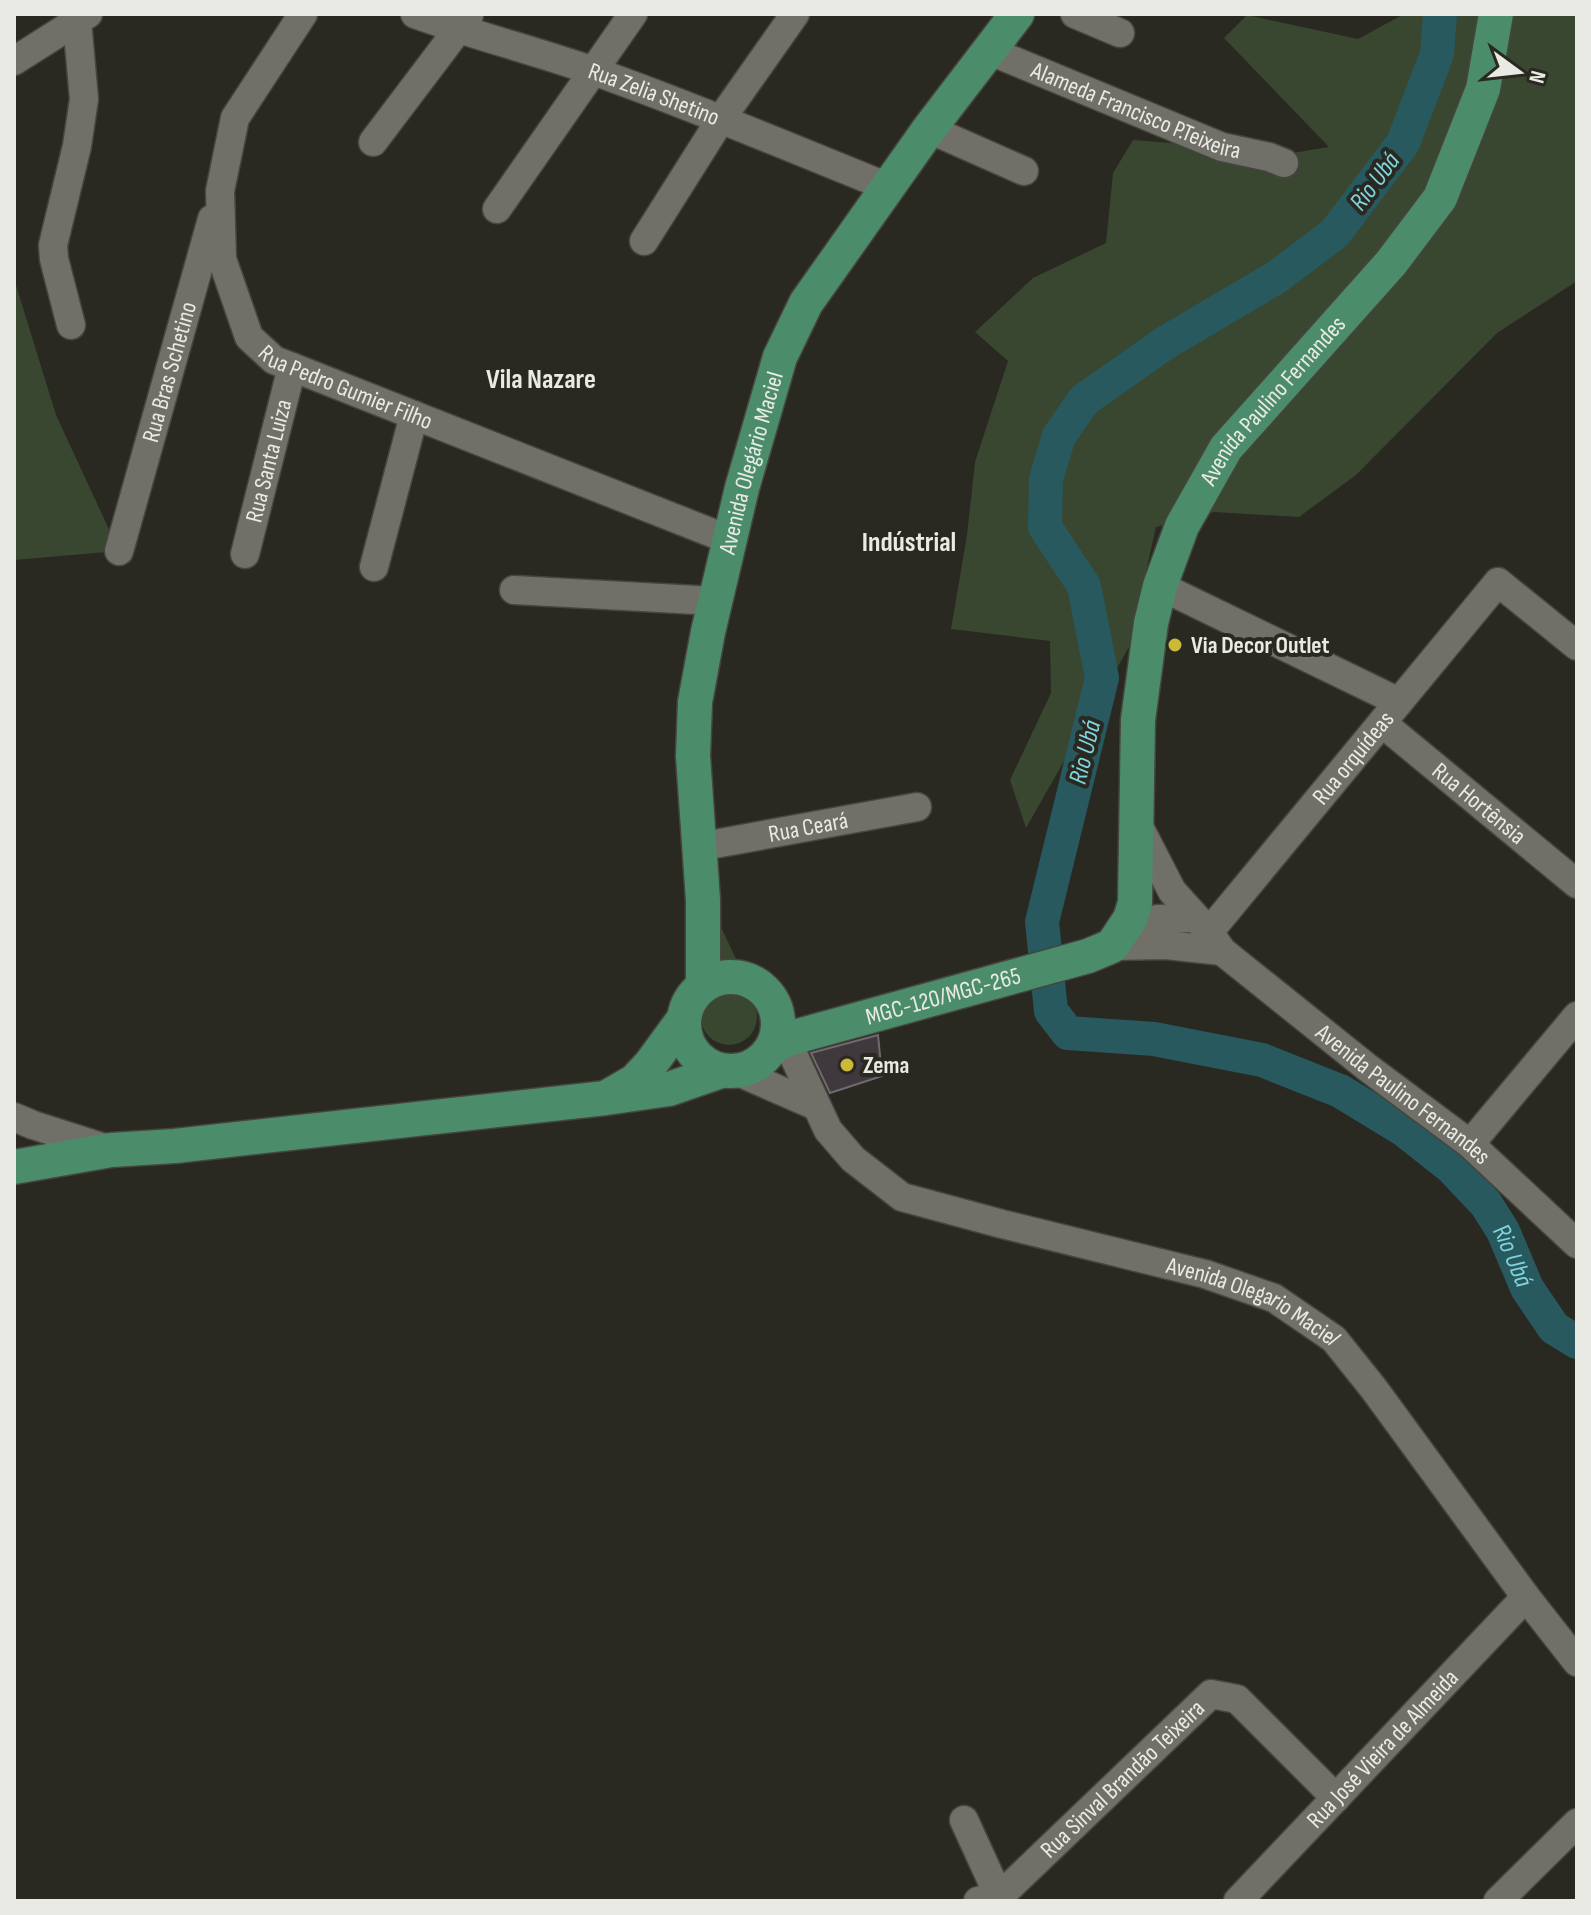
<svg xmlns="http://www.w3.org/2000/svg" width="1591" height="1915" font-family="'Sofia Sans Condensed',sans-serif">
<style>
.green{fill:#394730}
.lines{fill:none;stroke-linecap:round;stroke-linejoin:round}
.river{stroke:#27595e;stroke-width:34}
.building{fill:#3f393e;stroke:#706a6f;stroke-width:2}
.minor-casing{stroke:#46453f;stroke-width:31}
.major-casing{stroke:#46453f;stroke-width:37}
.minor{stroke:#717068;stroke-width:28}
.major{stroke:#4b8d6b;stroke-width:34}
.poi-dot{fill:#cdb938;stroke:#292821;stroke-width:3}
.labels{text-anchor:middle;stroke-width:8;stroke-linejoin:round;paint-order:stroke}
.street-label{font-size:24px;fill:#eaeae5;stroke:#292821}
.poi-label{font-size:24px;font-weight:bold;fill:#eaeae5;stroke:#292821;text-anchor:start}
.water-label{font-size:26px;font-style:italic;fill:#7fd4de;stroke:#292821}
.quarter-label{font-size:28px;font-weight:bold;fill:#eaeae5;stroke:#292821}
</style>
<rect width="100%" height="100%" fill="#292821"/>
<g class="green">
<path d="M1404,14H1577V281L1497,333L1356,475L1299,517L1214,512L1156,527L1129,647L1026,828L1010,780L1051,693L1050,641L951,629L967,535L975,462L1008,361L975,332L1033,278L1106,243L1113,173L1133,140L1222,147L1269,157L1329,147L1224,38L1247,15L1358,39Z"/>
<path d="M14,221L15,282L56,415L119,551L14,560Z"/>
<path d="M720,925L737,961L711,962Z"/>
<circle cx="729" cy="1017" r="28"/>
</g>
<g class="lines">
<path class="river" id="s1" d="M1440,14L1437,54L1403,143L1335,233L1277,277L1165,343L1084,400L1059,436L1046,479L1045,527L1084,586L1102,678L1042,922L1051,1011L1068,1033L1154,1039L1262,1060L1340,1091L1404,1130L1452,1168L1486,1204L1503,1231L1527,1288L1554,1328L1577,1342"/>
</g>
<path class="building" d="M878,1035L882,1076L830,1093L811,1053Z"/>
<g class="lines">
<defs>
<g id="minor">
<path id="s2" d="M303,14L235,118L220,191L222,259L249,337L274,360L292,367L730,540"/>
<path id="s3" d="M415,14C475,36 537,51 596,72C695,107 791,148 888,187"/>
<path d="M1075,14L1120,33"/>
<path id="s4" d="M990,51L1222,147L1269,157L1284,163"/>
<path d="M14,61L88,14"/>
<path d="M929,129L1024,171"/>
<path d="M373,142L469,15"/>
<path d="M497,209L633,14"/>
<path d="M644,241L721,119L795,14"/>
<path d="M71,325L54,259L53,245L77,146L84,99L77,21"/>
<path id="s5" d="M119,551L212,219"/>
<path id="s6" d="M245,554L292,367"/>
<path d="M374,567L414,415"/>
<path d="M1160,586L1399,702"/>
<path d="M514,590L715,601"/>
<path id="s7" d="M1382,723L1577,884"/>
<path id="s8" d="M1136,821L1172,891L1209,932L1222,951L1368,1068L1470,1144L1577,1244"/>
<path id="s9" d="M698,847L917,807"/>
<path id="s10" d="M1209,932L1498,582L1577,646"/>
<path d="M1112,946L1166,945L1222,951"/>
<path d="M1113,946L1157,919L1195,918"/>
<path id="s11" d="M776,1013L796,1061L828,1130L853,1159L902,1197L1002,1224L1205,1274L1274,1298L1334,1339L1374,1389L1526,1597L1577,1662"/>
<path d="M736,1071L816,1106"/>
<path d="M14,1117L33,1125L111,1150"/>
<path d="M1470,1144L1577,1016"/>
<path d="M964,1820L1001,1901"/>
<path id="s12" d="M978,1901L1000,1896L1211,1694L1237,1699L1336,1798"/>
<path id="s13" d="M1238,1901L1526,1597"/>
<path d="M1498,1901L1577,1823"/>
</g>
<g id="major">
<circle cx="731" cy="1024" r="47"/>
<path id="s14" d="M703,986V900L693,756L695,702L708,632L742,488L780,357L806,303L929,129L1017,14"/>
<path id="s15" d="M773,1047L787,1039L1088,956L1112,946L1130,919L1135,903L1138,720L1151,623L1160,586L1182,526L1226,448L1391,263L1440,198L1483,89L1496,14"/>
<path d="M609,1096L635,1081L650,1065L683,1020"/>
<path d="M14,1167L111,1150L175,1146L606,1098L669,1089L721,1071"/>
</g>
</defs>
<use href="#minor" class="minor-casing"/>
<use href="#major" class="major-casing"/>
<use href="#minor" class="minor"/>
<use href="#major" class="major"/>
</g>
<g class="poi-dot">
<circle cx="1175" cy="645" r="8"/>
<circle cx="847" cy="1065" r="8"/>
</g>
<g class="labels">
<g class="street-label">
<text dy="8" stroke="none"><textPath href="#s3" startOffset="252">Rua Zelia Shetino</textPath></text>
<text dy="8" stroke="none"><textPath href="#s4" startOffset="158">Alameda Francisco P.Teixeira</textPath></text>
<text dy="8" stroke="none"><textPath href="#s5" startOffset="186">Rua Bras Schetino</textPath></text>
<text dy="8" stroke="none"><textPath href="#s2" startOffset="460">Rua Pedro Gumier Filho</textPath></text>
<text dy="8" stroke="none"><textPath href="#s15" startOffset="942">Avenida Paulino Fernandes</textPath></text>
<text dy="8" stroke="none"><textPath href="#s6" startOffset="96">Rua Santa Luiza</textPath></text>
<text dy="8" stroke="none"><textPath href="#s14" startOffset="530">Avenida Olegário Maciel</textPath></text>
<text dy="8" stroke="none"><textPath href="#s10" startOffset="226">Rua orquídeas</textPath></text>
<text dy="8" stroke="none"><textPath href="#s7" startOffset="126">Rua Hortênsia</textPath></text>
<text dy="8" stroke="none"><textPath href="#s9" startOffset="112">Rua Ceará</textPath></text>
<text dy="8" stroke="none"><textPath href="#s15" startOffset="178">MGC-120/MGC-265</textPath></text>
<text dy="8" stroke="none"><textPath href="#s8" startOffset="388">Avenida Paulino Fernandes</textPath></text>
<text dy="8" stroke="none"><textPath href="#s11" startOffset="596">Avenida Olegario Maciel</textPath></text>
<text dy="8" stroke="none"><textPath href="#s13" startOffset="210">Rua José Vieira de Almeida</textPath></text>
<text dy="8" stroke="none"><textPath href="#s12" startOffset="192">Rua Sinval Brandão Teixeira</textPath></text>
</g>
<g class="poi-label">
<text x="1191" y="653">Via Decor Outlet</text>
<text x="863" y="1073">Zema</text>
</g>
<g class="water-label">
<text transform="translate(1374 181) rotate(-53)" y="9">Rio Ubá</text>
<text transform="translate(1084 752) rotate(-76)" y="9">Rio Ubá</text>
<text dy="9" stroke="none"><textPath href="#s1" startOffset="1744">Rio Ubá</textPath></text>
</g>
<g class="quarter-label">
<text x="541" y="388">Vila Nazare</text>
<text x="909" y="551">Indústrial</text>
</g>
</g>
<rect width="1591" height="1915" fill="none" stroke="#eaeae5" stroke-width="32"/>
<g transform="translate(1519 72) rotate(105)" stroke="#292821" stroke-width="6" paint-order="stroke">
<path d="M0-6L14 30L0 20L-14 30Z" fill="#eaeae5"/>
<text y="-12" font-size="22" font-weight="bold" text-anchor="middle" fill="#eaeae5">N</text>
</g>
</svg>
